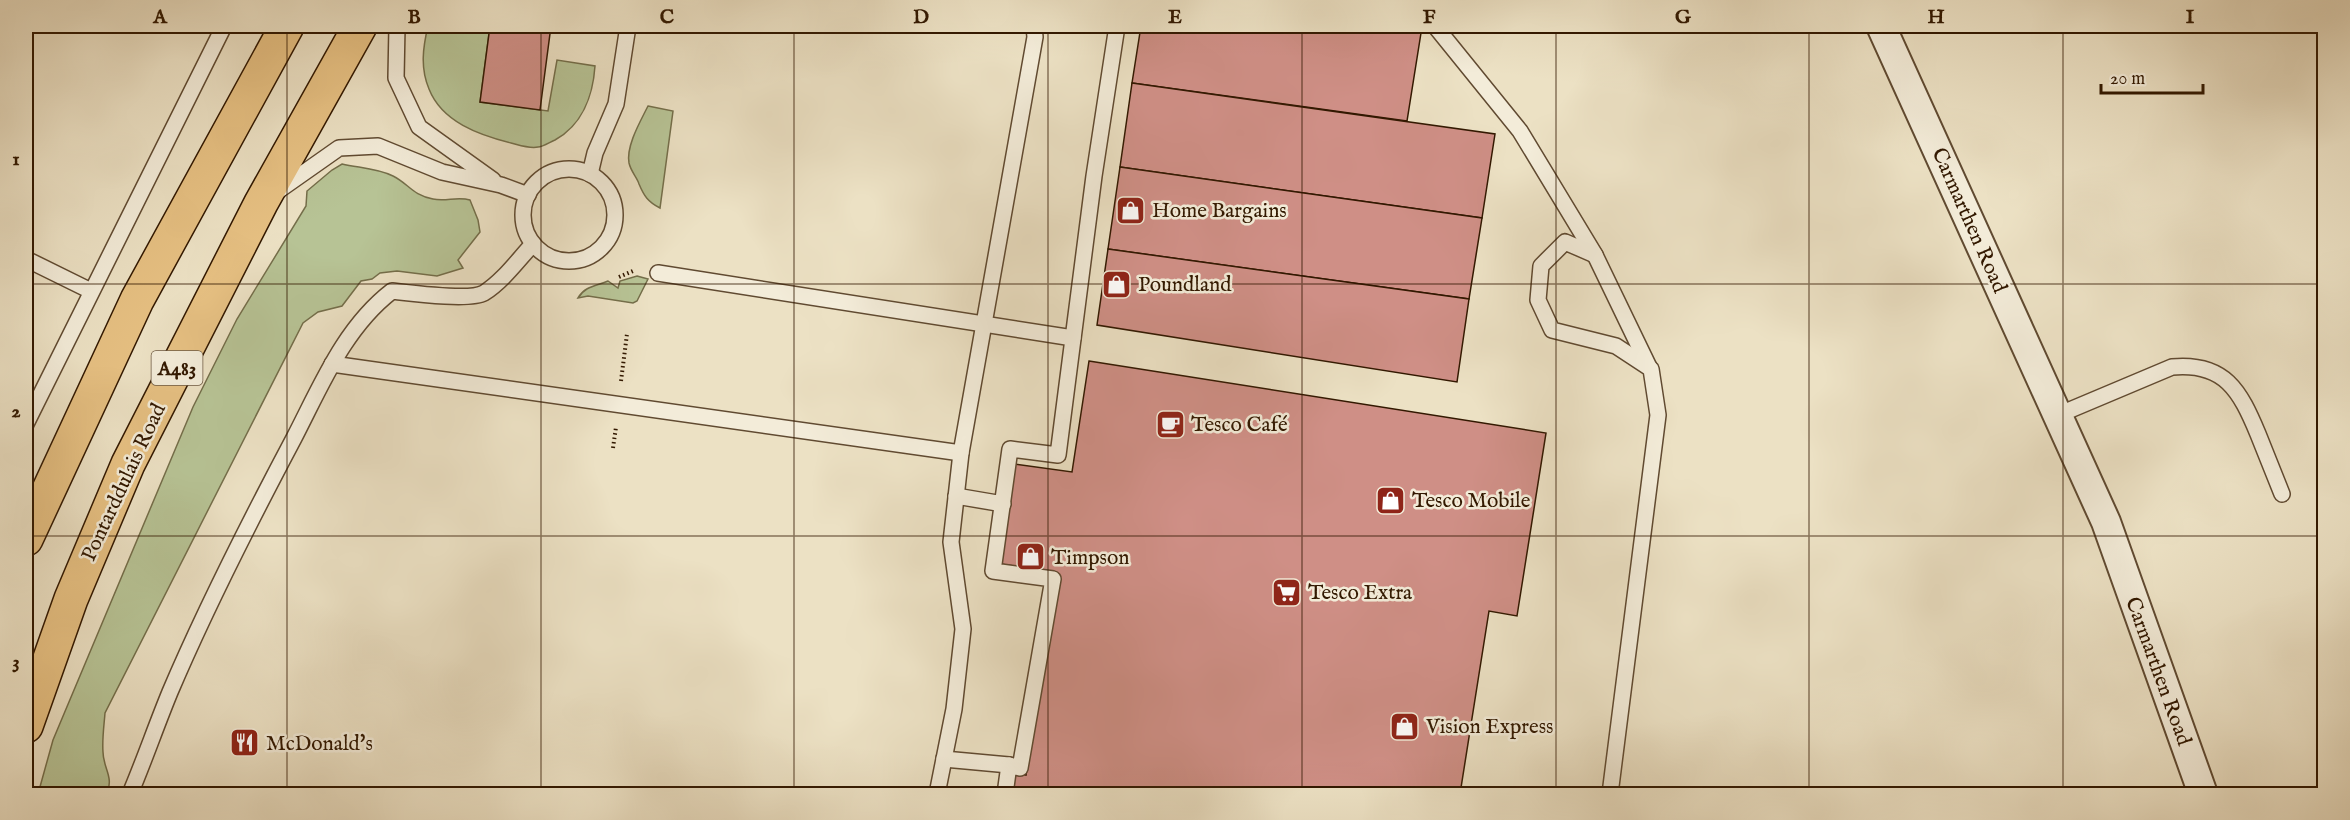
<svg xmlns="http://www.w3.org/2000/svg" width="2350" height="820" font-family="'IM FELL English',serif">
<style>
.green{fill:#b7c395;stroke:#746e4a;stroke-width:1.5}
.building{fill:#cf8f86;stroke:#321800;stroke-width:1.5}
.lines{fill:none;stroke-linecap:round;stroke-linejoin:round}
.lane-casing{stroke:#604a31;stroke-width:18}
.street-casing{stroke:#604a31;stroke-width:32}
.primary-casing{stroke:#321800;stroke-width:36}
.path{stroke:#321800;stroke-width:4;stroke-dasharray:1.5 3;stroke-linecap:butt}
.lane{stroke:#f3ecd9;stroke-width:15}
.street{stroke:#f3ecd9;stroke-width:28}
.primary{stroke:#e6c082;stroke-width:33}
.grid{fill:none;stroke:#321800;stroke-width:1.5;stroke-opacity:0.55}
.labels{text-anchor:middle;stroke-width:5;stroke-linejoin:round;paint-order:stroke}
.shield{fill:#f3ecd9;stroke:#6c5841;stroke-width:1.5}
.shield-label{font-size:20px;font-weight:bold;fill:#321800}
.poi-label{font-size:21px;fill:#321800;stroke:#f3ecd9;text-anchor:start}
.street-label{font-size:21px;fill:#321800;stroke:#f3ecd9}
.neatline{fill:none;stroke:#321800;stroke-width:2}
.grid-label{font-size:20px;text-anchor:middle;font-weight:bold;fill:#321800}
</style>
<rect width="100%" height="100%" fill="#ece1c4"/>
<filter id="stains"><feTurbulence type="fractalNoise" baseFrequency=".00333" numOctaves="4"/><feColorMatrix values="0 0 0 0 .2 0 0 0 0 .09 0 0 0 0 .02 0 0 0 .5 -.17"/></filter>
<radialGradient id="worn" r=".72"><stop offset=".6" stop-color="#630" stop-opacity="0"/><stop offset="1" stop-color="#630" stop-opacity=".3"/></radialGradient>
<g class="green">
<path d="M428,26H490L480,102L548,111L557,60L595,66C593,96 582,125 555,140C550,142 543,147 538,147C530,149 519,145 511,143C479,135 442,122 429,89C420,68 423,47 428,26Z"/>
<path d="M648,106L673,111L660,208C648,202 644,196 639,184C637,177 631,172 629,163C626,146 640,122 648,106Z"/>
<path d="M342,164C359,168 376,168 393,176C409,184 412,195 433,199C446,202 457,196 470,200L478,220L480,232L458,260L463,268L437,276L397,271L380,273L372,279L361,281L342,306L318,312L303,323L105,713C104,726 102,739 103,752C103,768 114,776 107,794H38L53,740L193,407L237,319L306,206L307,191L332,170Z"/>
<path d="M637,276L648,279L637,301L633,303L588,296L578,298C585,286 596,286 608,281L618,288L620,281Z"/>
</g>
<g class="building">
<path d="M490,26H551L540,110L480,102Z"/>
<path d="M1141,26H1370L1421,33L1407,121L1132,83Z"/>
<path d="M1132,83L1495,134L1482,218L1120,167Z"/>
<path d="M1120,167L1482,218L1469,299L1108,249Z"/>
<path d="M1108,249L1469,299L1457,382L1097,325Z"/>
<path d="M1089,361L1546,433L1517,616L1489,611L1460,794H1009L1013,772L1026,775L1056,572L1000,564L1014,464L1072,472Z"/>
</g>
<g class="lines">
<defs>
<g id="lane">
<path d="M397,26L396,78L419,127L493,180"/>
<path d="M1435,26L1520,131L1595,255L1649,367"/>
<circle cx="569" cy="215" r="46"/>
<path d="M590,174L595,153L616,104L628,26"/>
<path d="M275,193L339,148L378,146L442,172L501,185L528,195"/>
<path d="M1595,255L1565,242L1541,266L1538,300L1552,330L1616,346L1651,369L1658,415L1610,794"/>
<path d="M26,259L91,291"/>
<path d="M658,273L1073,338"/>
<path d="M332,364L961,453"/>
<path d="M2058,415L2172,367C2225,362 2240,391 2258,434C2266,454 2274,474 2282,494"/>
<path d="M26,424L224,26"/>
<path d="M956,496L1003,504"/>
<path d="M944,759L1009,765"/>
<path d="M130,794C144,761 156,726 170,692C207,605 250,521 294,438C321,386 344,328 392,291C410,293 470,301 484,293C503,281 518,260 533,244"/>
<path d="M937,794L954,709L963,629L951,542L961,453L1035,37L1034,26"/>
<path d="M1005,794L1009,765L1020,768L1053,579L993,571L1010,449L1058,455L1094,176L1117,26"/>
</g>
<path id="street" d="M1881,26L2106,522L2203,794"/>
<g id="primary">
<path d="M26,539L137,300L287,26"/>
<path d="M26,726L71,599L128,464L261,203L360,26"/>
</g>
</defs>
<use href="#lane" class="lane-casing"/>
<use href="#street" class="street-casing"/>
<use href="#primary" class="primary-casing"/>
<g class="path">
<path d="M619,277L633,271"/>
<path d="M621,381L627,334"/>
<path d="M613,448L616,427"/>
</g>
<use href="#lane" class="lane"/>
<use href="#street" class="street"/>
<use href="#primary" class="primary"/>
</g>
<path class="grid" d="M287,26V794M541,26V794M794,26V794M1048,26V794M1302,26V794M1556,26V794M1809,26V794M2063,26V794M26,284H2324M26,536H2324"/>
<defs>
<symbol id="shop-square" viewBox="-11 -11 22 22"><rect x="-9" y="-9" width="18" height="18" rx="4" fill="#8f2418" stroke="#f3ecd9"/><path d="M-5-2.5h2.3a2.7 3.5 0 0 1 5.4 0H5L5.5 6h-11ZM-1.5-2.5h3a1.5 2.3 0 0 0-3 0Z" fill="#fff"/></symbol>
<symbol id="cafe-square" viewBox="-11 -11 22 22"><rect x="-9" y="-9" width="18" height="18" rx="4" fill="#8f2418" stroke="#f3ecd9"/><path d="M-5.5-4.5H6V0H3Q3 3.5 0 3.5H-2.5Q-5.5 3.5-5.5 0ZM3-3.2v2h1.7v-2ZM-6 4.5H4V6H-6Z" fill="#fff"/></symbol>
<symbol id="supermarket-square" viewBox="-11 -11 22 22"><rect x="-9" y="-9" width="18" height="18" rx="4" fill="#8f2418" stroke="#f3ecd9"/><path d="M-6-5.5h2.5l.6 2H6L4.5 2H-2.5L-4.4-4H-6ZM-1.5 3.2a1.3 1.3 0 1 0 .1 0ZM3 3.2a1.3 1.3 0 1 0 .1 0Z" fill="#fff"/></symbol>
<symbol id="restaurant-square" viewBox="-11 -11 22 22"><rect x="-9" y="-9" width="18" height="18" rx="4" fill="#8f2418" stroke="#f3ecd9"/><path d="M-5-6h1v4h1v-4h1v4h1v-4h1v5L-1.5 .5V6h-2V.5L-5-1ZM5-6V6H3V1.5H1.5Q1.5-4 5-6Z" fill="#fff"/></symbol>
</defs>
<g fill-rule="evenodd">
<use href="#shop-square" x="1114" y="194" width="33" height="33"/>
<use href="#shop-square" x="1100" y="268" width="33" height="33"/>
<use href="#cafe-square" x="1154" y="408" width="33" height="33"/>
<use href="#shop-square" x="1374" y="484" width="33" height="33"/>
<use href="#shop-square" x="1014" y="540" width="33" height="33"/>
<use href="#supermarket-square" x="1270" y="576" width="33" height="33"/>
<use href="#shop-square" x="1388" y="710" width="33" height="33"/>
<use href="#restaurant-square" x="228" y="726" width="33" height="33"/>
</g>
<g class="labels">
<rect class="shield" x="151.5" y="351" width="51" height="34" rx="4.5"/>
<g class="shield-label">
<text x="177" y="375">A483</text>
</g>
<g class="poi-label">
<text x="1152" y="217">Home Bargains</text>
<text x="1138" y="291">Poundland</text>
<text x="1191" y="431">Tesco Café</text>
<text x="1412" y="507">Tesco Mobile</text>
<text x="1051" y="564">Timpson</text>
<text x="1308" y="599">Tesco Extra</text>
<text x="1426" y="733">Vision Express</text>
<text x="266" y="750">McDonald's</text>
</g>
<g class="street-label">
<text transform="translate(1970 220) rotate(66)" y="7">Carmarthen Road</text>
<text transform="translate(123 482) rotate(-65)" y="7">Pontarddulais Road</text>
<text transform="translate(2159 671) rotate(70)" y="7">Carmarthen Road</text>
</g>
</g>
<rect width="2350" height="820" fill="none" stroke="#ece1c4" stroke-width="66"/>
<path d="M2101 84v9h102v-9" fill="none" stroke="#321800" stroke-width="3"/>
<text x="2110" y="84" font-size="18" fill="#321800" stroke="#f3ecd9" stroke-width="4.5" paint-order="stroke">20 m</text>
<rect x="33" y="33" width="2284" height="754" class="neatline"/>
<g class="grid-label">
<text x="160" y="23">A</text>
<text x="414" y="23">B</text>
<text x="667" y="23">C</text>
<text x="921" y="23">D</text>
<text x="1175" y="23">E</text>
<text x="1429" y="23">F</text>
<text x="1683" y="23">G</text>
<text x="1936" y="23">H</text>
<text x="2190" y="23">I</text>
<text x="16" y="165">1</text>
<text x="16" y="417">2</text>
<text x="16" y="668">3</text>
</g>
<rect width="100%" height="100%" filter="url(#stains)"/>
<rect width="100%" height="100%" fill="url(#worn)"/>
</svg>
